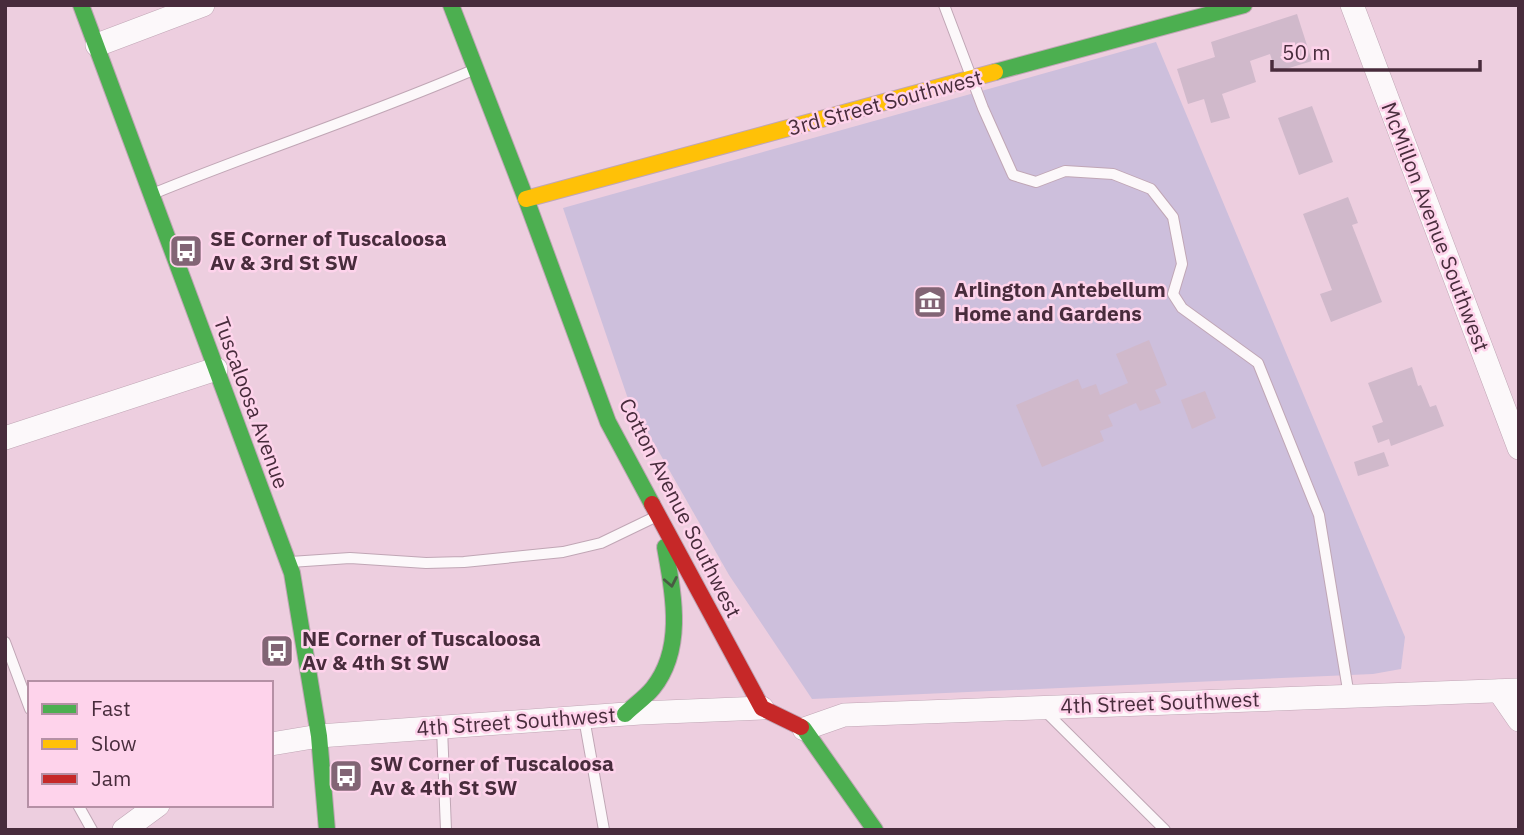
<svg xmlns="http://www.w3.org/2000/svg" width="1524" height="835" font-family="'IBM Plex Sans',sans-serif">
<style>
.green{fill:#cdbfdc}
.building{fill:#d0b9cb}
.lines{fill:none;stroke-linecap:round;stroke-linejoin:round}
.lane-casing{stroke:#c0a6b5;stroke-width:12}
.street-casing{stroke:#c0a6b5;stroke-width:24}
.fast-casing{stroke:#c0a6b5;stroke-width:18}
.slow-casing{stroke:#c0a6b5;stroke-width:18}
.jam-casing{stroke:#c0a6b5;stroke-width:18}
.lane{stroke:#fcf8fa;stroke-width:10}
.street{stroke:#fcf8fa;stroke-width:23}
.fast{stroke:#4caf50;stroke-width:16}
.slow{stroke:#ffc107;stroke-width:16}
.jam{stroke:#c62828;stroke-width:16}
.oneway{stroke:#495a43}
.labels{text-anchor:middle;stroke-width:5;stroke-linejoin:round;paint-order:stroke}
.street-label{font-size:21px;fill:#482c3c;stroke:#fed3eb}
.poi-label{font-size:21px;font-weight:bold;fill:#482c3c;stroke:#fed3eb;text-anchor:start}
</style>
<rect width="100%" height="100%" fill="#edcedf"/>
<path class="green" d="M1156,42L1405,637L1401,669L1373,674L812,699L729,575L627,396L563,208Z"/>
<g class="building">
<path d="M1297,14L1312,61L1276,72L1270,54L1250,61L1256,82L1222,94L1230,118L1211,123L1204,99L1188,104L1177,69L1215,57L1211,42Z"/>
<path d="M1312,106L1333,162L1299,175L1278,118Z"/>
<path d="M1348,197L1358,223L1352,225L1382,302L1331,322L1320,294L1332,290L1303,214Z"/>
<path d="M1149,340L1167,385L1155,390L1161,403L1140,411L1136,403L1108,415L1113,426L1100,431L1104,441L1042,467L1016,405L1078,379L1082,389L1096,384L1100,395L1128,383L1116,354Z"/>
<path d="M1412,367L1418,386L1421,385L1430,407L1436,405L1444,426L1391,446L1389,439L1378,443L1372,426L1383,422L1368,383Z"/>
<path d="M1205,391L1216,418L1192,429L1181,400Z"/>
<path d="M1384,452L1389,466L1358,476L1354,462Z"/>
</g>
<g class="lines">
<defs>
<g id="lane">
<path d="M944,5L983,108L1013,175L1036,182L1065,171L1113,174L1151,189L1173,217L1182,264L1173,294L1182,308L1258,363L1319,515L1349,696"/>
<path d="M155,193C260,150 369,115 473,70"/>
<path d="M290,562L350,558L426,563L464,562L563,552L601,543L655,517"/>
<path d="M5,642L30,709"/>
<path d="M1043,709L1165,830"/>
<path d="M584,718L604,830"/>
<path d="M442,728L446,830"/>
<path d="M78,805L92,830"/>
</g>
<g id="street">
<path d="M1352,5L1519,448"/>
<path d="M97,45L203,5"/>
<path d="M5,438L216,369"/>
<path d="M1499,691L1519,720"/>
<path d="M804,729L844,715L1519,690"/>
<path d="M271,744L319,736L640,713L762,708"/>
<path d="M124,830L158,805"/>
</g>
<g id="fast">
<path d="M81,5L292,573L319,736L327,830"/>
<path d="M451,5L526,199L608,422L652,504"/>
<path d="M995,72L1244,5"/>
<path d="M625,714C634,705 645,698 653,688C685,648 673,593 665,547"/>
<path d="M801,727L804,729L875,830"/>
</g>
<path id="slow" d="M526,199L995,72"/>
<path id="jam" d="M652,504L762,708L801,727"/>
</defs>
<use href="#lane" class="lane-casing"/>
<use href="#street" class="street-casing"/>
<use href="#fast" class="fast-casing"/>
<use href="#slow" class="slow-casing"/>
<use href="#jam" class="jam-casing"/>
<use href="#lane" class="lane"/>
<use href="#street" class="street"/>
<use href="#fast" class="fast"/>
<use href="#slow" class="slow"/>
<use href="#jam" class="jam"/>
</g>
<defs><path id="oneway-chevron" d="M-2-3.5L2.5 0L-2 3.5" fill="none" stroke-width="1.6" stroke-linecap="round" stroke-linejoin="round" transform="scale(1.75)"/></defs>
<use class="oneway" href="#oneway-chevron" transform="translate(671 582) rotate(79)"/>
<defs>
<symbol id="bus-square" viewBox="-11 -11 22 22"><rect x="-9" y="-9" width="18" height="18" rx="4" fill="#826575" stroke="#fed3eb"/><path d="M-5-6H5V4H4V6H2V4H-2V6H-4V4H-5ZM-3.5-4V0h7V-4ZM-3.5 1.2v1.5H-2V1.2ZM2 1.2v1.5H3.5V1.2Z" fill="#fff"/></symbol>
<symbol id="museum-square" viewBox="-11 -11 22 22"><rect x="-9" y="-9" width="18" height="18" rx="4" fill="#826575" stroke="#fed3eb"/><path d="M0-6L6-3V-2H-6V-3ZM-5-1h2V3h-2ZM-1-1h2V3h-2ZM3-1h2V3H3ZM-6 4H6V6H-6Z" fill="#fff"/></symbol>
</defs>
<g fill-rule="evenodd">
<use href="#bus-square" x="167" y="232" width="38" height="38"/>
<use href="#museum-square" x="911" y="283" width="38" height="38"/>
<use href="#bus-square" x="258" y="632" width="38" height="38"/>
<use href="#bus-square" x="327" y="757" width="38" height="38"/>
</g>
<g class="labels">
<g class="street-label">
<text transform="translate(885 103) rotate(-15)" y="7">3rd Street Southwest</text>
<text transform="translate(1435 227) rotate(69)" y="7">McMillon Avenue Southwest</text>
<text transform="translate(251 403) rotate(70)" y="7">Tuscaloosa Avenue</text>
<text transform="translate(680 508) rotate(63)" y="7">Cotton Avenue Southwest</text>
<text transform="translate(1160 703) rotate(-2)" y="7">4th Street Southwest</text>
<text transform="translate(516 722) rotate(-4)" y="7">4th Street Southwest</text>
</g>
<g class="poi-label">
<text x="210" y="246">SE Corner of Tuscaloosa<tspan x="210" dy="24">Av &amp; 3rd St SW</tspan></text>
<text x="954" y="297">Arlington Antebellum<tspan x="954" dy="24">Home and Gardens</tspan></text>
<text x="302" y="646">NE Corner of Tuscaloosa<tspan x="302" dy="24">Av &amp; 4th St SW</tspan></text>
<text x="370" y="771">SW Corner of Tuscaloosa<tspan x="370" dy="24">Av &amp; 4th St SW</tspan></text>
</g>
</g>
<rect width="1524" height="835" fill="none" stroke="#482c3c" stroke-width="14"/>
<rect x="28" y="681" width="245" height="126" fill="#fed3eb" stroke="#b590a5" stroke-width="2"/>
<rect x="42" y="704" width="35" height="10" fill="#4caf50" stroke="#b590a5" stroke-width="2"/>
<text x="91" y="716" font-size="21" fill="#482c3c">Fast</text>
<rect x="42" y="739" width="35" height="10" fill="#ffc107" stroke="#b590a5" stroke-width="2"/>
<text x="91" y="751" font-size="21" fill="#482c3c">Slow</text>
<rect x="42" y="774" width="35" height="10" fill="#c62828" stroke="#b590a5" stroke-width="2"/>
<text x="91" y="786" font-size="21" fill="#482c3c">Jam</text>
<path d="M1272 60v10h208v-10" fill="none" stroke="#482c3c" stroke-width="3.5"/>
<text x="1282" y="60" font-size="21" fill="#482c3c" stroke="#fed3eb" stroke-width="5" paint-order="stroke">50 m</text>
</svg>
